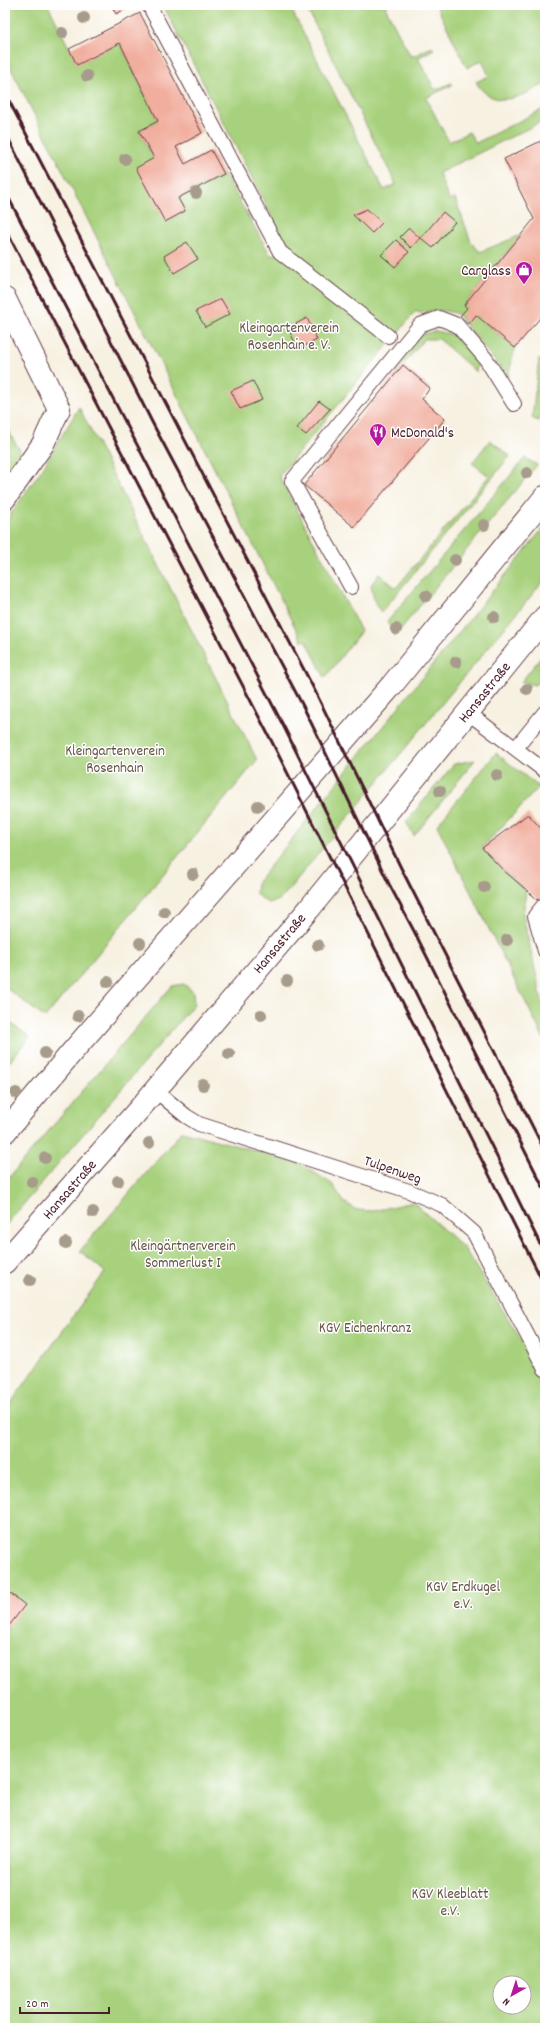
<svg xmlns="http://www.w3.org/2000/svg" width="550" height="2033" font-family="Dekko,sans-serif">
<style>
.green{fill:#a7d17d;stroke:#787854;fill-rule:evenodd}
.building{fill:#f1ad9d}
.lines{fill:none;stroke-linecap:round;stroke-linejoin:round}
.lane-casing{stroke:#643e46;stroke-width:16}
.street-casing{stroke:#643e46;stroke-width:24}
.primary-casing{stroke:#643e46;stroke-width:24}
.lane{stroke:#fff;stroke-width:14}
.street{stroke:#fff;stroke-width:22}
.primary{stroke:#fff;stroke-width:22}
.rail{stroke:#4a1f2b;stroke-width:3}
.tree{fill:#a79b8b}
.labels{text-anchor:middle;stroke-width:3;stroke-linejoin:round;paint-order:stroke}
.poi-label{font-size:15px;fill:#4a1f2b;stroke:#fff;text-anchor:end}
.park-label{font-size:15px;fill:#665444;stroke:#fff}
.street-label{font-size:15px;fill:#4a1f2b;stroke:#fff}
</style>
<rect width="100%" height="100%" fill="#fff"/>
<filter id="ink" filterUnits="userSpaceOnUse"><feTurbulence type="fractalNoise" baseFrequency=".025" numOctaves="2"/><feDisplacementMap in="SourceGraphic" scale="8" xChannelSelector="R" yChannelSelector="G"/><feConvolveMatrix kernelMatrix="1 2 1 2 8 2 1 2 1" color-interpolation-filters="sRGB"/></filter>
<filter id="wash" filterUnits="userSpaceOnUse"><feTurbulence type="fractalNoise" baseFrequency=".012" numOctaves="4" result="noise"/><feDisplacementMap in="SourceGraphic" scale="16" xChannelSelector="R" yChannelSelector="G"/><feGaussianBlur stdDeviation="0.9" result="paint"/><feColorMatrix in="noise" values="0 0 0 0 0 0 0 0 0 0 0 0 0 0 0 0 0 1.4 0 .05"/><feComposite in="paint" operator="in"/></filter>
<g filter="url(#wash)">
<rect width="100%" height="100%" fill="#f7f1e1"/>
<g class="green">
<path d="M5,5H48L77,64L120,43L158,121L139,131L154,158L165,222L185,211L178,198L224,174L271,256L288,248L163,5H289L384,190L396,184L305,5H389L385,7L411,57L432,47L434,49L418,58L435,90L451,83L452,85L426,98L449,142L469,132L476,143L545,108V120L439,173L449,200L455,198L471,242L480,252L521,235L464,305L515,348L508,377L457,314C443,309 433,310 419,313L416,311L279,476L361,631L325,678L306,640L302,641L5,57Z"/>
<path d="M436,5H545V84C522,96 494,112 476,82L489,76L482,60L467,68Z"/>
<path d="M435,331L451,334L478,358L476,372L439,339H424L396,374L392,371L421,335Z"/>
<path d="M539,359L545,364V413L538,421L532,418Z"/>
<path d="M79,407L257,760L45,1018L5,987V522L41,471Z"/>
<path d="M5,426L21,452L5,474Z"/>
<path d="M490,440L510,456L381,613L374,600L371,585L379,574L396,588L489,476L472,463Z"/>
<path d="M525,458L537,465L395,636L387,622Z"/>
<path d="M545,526V579L280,900L268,903L256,894L257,882Z"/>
<path d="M545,652V673L535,685L521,682Z"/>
<path d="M496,753L539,787L482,848L502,869L526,891L523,915L545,1015V1041L437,825Z"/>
<path d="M475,760L414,836L406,822L454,764Z"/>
<path d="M184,984L193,992L194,1004L5,1226V1182L172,986Z"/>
<path d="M5,1019L30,1037L5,1067Z"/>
<path d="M182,1131L298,1162L332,1184L344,1202L357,1210L373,1211L413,1202L464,1248L535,1362L545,1386V2028H5V1632L8,1628L5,1631V1411L105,1272L80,1251ZM500,1983H524V2007H500Z"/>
</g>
<g id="blocks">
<g class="building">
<path d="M111,5H133L116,14Z"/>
<path d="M140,13L202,133L176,147L185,164L211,150L224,174L178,198L185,211L165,222L136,168L154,158L139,131L158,121L120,43L77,65L69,49Z"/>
<path d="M545,139V312L515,348L476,315L469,324L460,316L467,308L464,305L534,219L504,159Z"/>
<path d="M367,209L382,223L372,233L353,215Z"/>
<path d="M443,212L455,222L433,248L421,238Z"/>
<path d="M409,228L420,238L411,248L400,237Z"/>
<path d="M396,240L409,252L395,267L381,255Z"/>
<path d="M187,242L198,259L174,273L164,256Z"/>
<path d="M221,299L230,314L205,327L196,311Z"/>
<path d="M307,318L317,340L298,349L288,328Z"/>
<path d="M403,365L430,388L422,399L445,419L354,527L304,485Z"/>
<path d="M253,381L262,400L240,409L231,391Z"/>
<path d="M319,401L330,409L306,435L297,428Z"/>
<path d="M528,814L545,833V906L502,869L482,848Z"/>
<path d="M5,1589L25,1605L5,1631Z"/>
</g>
</g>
</g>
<g filter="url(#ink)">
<use href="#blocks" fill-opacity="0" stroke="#643e46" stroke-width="1"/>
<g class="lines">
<defs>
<g id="lane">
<path d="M149,5L280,252L388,336"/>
<path d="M351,587L292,481L420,325L439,318L457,325L486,359L514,404"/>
<path d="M467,712L545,771"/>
<path d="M516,748L545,712"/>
<path d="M544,905L535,916L545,951"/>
<path d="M155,1090L186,1116L199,1124L409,1191L442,1205L474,1233L545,1369"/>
</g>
<path id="street" d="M5,299L59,409L43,444L5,498"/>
<g id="primary">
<path d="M5,1132L72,1052L392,685L545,497"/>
<path d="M5,1262L141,1107L309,909L545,617"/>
</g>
</defs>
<use href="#lane" class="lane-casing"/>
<use href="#street" class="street-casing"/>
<use href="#primary" class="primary-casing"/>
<use href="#lane" class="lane"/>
<use href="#street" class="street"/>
<use href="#primary" class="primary"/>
<g class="rail">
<path d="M5,93L315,691L402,870L545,1151"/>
<path d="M5,132L153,424L303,706L389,884L414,931L545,1191"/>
<path d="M5,191L284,727L545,1254"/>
<path d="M5,228L272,742L545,1286"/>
</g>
</g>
<g class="tree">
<circle cx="84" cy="18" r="6"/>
<circle cx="62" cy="33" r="6"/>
<circle cx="87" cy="76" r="6"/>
<circle cx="125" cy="159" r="6"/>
<circle cx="196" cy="193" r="6"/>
<circle cx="527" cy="473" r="6"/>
<circle cx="484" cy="525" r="6"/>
<circle cx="455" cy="560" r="6"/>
<circle cx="426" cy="596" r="6"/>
<circle cx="494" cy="617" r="6"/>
<circle cx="396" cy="629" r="6"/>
<circle cx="456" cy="662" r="6"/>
<circle cx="527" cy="689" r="6"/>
<circle cx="497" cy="775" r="6"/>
<circle cx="440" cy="791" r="6"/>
<circle cx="258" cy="806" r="6"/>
<circle cx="193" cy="874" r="6"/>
<circle cx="484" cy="887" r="6"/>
<circle cx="164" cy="912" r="6"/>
<circle cx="507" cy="940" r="6"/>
<circle cx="140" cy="943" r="6"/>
<circle cx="318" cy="945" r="6"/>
<circle cx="287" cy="981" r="6"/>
<circle cx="108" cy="982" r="6"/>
<circle cx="261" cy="1015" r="6"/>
<circle cx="78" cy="1016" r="6"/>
<circle cx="45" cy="1053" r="6"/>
<circle cx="229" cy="1054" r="6"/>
<circle cx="203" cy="1085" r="6"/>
<circle cx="16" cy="1093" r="6"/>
<circle cx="149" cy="1143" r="6"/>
<circle cx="45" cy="1158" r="6"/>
<circle cx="118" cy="1181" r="6"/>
<circle cx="32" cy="1182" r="6"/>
<circle cx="93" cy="1212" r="6"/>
<circle cx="66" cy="1243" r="6"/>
<circle cx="30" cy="1280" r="6"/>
</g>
</g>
<defs>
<symbol id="shop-pin" viewBox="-11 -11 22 30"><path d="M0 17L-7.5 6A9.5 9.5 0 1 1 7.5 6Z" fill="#b5179e" stroke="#fff"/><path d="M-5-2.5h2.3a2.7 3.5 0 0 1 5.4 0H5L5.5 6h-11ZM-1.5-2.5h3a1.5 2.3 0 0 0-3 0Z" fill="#fff"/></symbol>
<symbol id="restaurant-pin" viewBox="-11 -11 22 30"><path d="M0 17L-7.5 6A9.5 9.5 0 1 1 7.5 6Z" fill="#b5179e" stroke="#fff"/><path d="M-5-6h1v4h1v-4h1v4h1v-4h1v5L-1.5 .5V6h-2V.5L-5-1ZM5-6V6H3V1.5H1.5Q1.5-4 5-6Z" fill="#fff"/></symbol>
</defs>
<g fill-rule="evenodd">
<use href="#shop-pin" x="514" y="260" width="20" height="27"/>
<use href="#restaurant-pin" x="368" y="422" width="20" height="27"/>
</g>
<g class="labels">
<g class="poi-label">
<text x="511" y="275">Carglass</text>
<text x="391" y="437" text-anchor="start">McDonald's</text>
</g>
<g class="park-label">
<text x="289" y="332">Kleingartenverein<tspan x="289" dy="17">Rosenhain e. V.</tspan></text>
<text x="115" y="755">Kleingartenverein<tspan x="115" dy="17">Rosenhain</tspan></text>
<text x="183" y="1250">Kleingärtnerverein<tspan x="183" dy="17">Sommerlust I</tspan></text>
<text x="365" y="1332">KGV Eichenkranz</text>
<text x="463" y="1591">KGV Erdkugel<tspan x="463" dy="17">e.V.</tspan></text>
<text x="450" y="1898">KGV Kleeblatt<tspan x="450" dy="17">e.V.</tspan></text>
</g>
<g class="street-label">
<text transform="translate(484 692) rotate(-51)" y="5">Hansastraße</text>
<text transform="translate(279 943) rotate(-50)" y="5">Hansastraße</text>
<text transform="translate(393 1169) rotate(19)" y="5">Tulpenweg</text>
<text transform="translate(69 1189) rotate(-49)" y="5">Hansastraße</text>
</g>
</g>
<rect width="550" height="2033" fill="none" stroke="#fff" stroke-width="20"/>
<g transform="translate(512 1995) rotate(219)"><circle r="19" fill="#ffffff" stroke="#b7a5aa"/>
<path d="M0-3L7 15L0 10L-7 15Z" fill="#b5179e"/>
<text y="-6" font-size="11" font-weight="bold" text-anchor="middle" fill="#4a1f2b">N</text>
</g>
<path d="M20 2007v6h89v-6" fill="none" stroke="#4a1f2b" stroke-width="2"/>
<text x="26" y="2007" font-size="12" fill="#4a1f2b" stroke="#ffffff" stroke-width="3" paint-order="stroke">20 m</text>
</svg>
